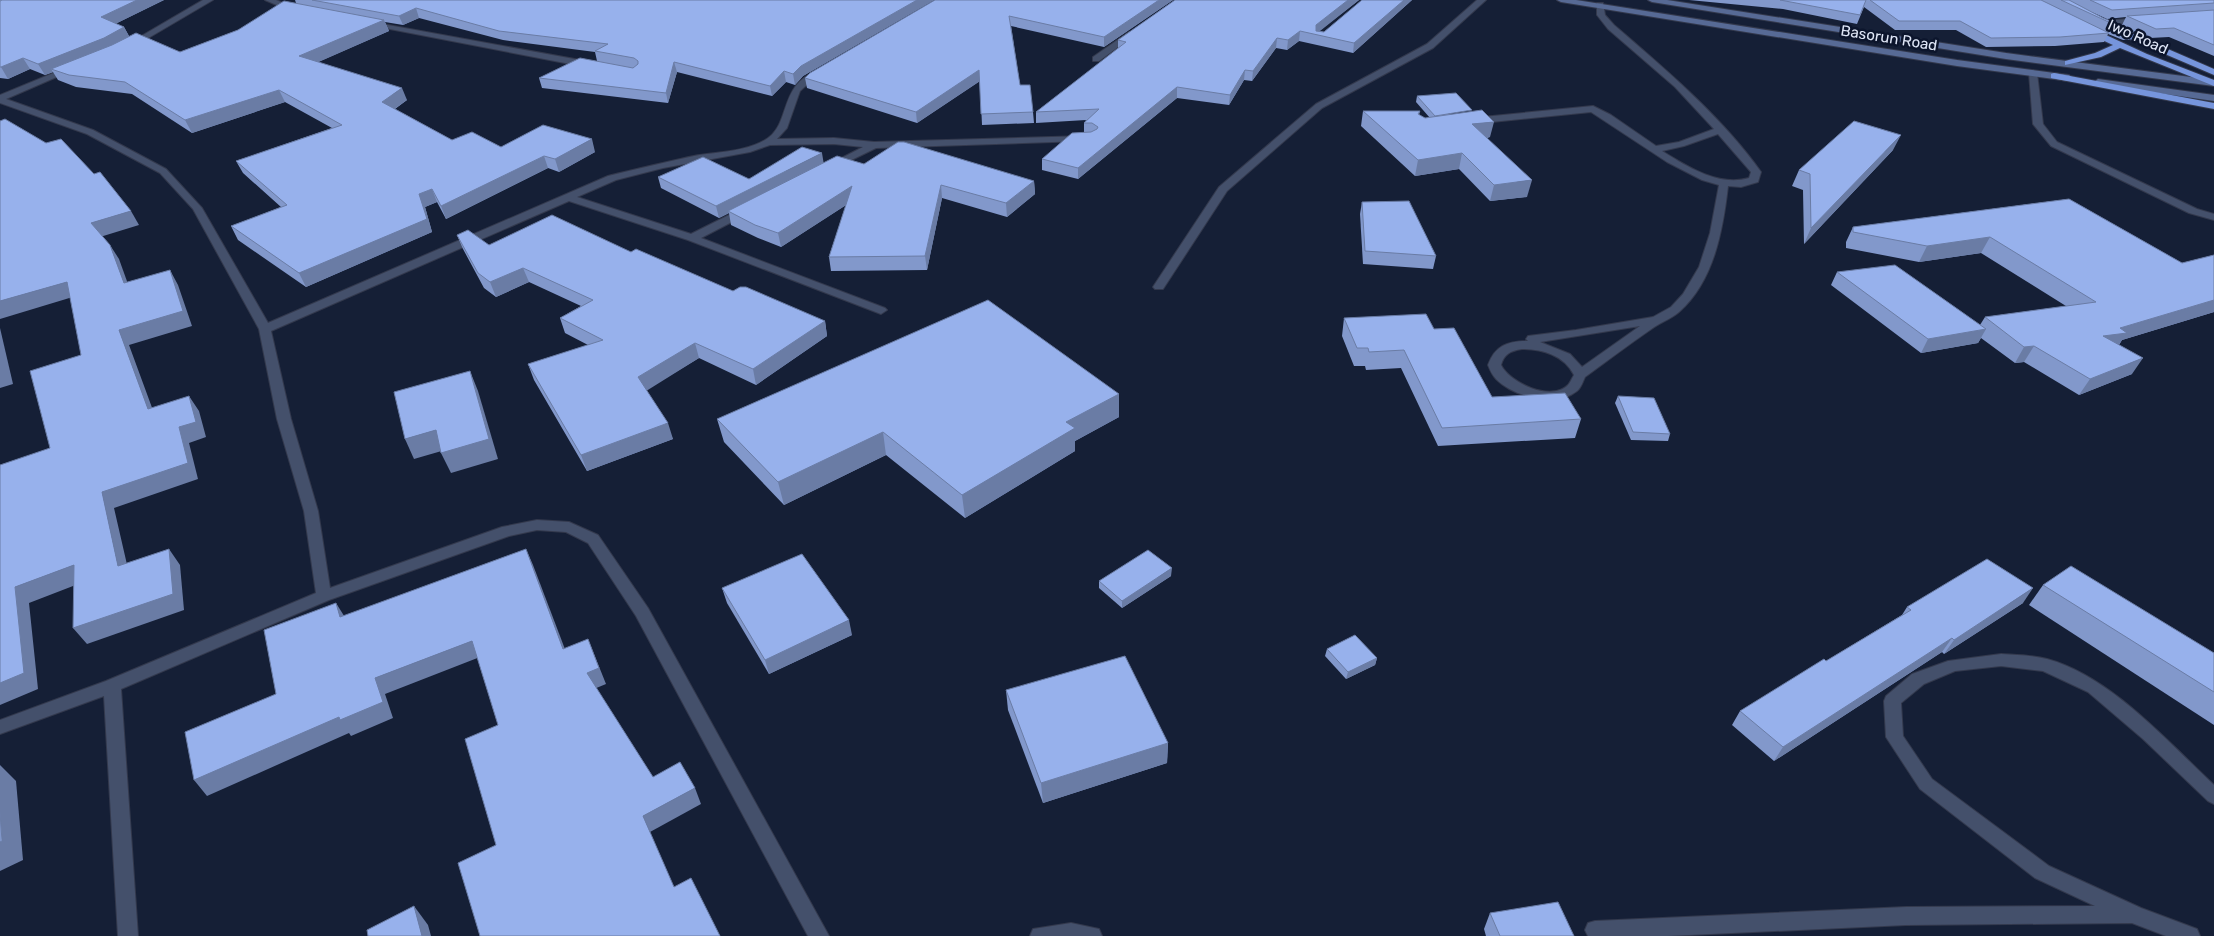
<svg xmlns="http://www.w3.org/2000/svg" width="2214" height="936" font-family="Rubik,sans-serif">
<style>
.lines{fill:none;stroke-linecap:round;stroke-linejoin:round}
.service-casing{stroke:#33394d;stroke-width:2}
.minor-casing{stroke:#33394d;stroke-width:2}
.secondary-casing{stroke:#33394d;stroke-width:2}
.trunk-casing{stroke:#33394d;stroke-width:2}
.service{fill:#44506b;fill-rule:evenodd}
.minor{fill:#44506b;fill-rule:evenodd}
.secondary{fill:#576a95;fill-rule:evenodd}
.trunk{fill:#7695dc;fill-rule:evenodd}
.wall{fill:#8298cb;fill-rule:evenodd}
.shaded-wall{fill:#6a7ca5}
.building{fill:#97b1ec;stroke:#6a7ca5}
.labels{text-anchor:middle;stroke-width:5;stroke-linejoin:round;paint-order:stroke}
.far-street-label{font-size:15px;fill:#dfe6f6;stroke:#0c152c}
</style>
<rect width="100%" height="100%" fill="#151f36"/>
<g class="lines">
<defs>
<g id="service">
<path d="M1477,0H1486L1433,48L1322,108L1227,191L1163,289H1155L1153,287L1219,187L1316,104L1427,44Z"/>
<path d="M1597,3H1603L1605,15L1614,25C1665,69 1722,117 1761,172L1758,182L1741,187L1728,186C1723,230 1714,281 1679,312C1671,319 1659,323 1650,330C1628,345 1607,361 1585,377C1583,381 1581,388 1577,391C1556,408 1514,397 1496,379C1492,375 1490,370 1488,365C1495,346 1507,341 1528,341L1526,339L1528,336L1576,330L1653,317L1671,307L1683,294L1699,267L1710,233L1719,185L1702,180L1667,162L1591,112L1472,124L1467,121L1472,118L1593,106L1611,115L1656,146L1679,142L1714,129L1675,87L1608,29L1597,15ZM1718,134L1751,172L1749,178C1719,187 1688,167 1662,151L1684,146ZM1640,326L1582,367L1570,354L1540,342ZM1522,349C1542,349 1564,355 1574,375C1572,378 1570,383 1568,385C1551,402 1510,383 1501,365C1504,354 1510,351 1522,349Z"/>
<path d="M2033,70L2037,73L2043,124L2057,142L2197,209L2214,214V220L2189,213L2051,146L2033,124L2029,73Z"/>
<path d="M2001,654C2016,655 2032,655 2047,659C2110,676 2167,741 2214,785V804L2208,801L2143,739L2088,692L2043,671L2001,666L1955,671L1924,684L1901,703L1903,736L1932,779L2049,866L2141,908L2197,929L2200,936H2166L2132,923L1906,925L1668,936H1588L1585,930L1588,923L1595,921L1906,907L2095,906L2035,878L1920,789L1886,737L1884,701L1886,696L1912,674L1948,661Z"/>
</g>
<g id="minor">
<path d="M203,0H213L133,47L126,45Z"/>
<path d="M265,0H276L300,10L293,12Z"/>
<path d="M2141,18H2144V22L2102,25L2098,23L2102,21Z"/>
<path d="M366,21L591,62L595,65L591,68L369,25H366Z"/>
<path d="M1129,32L1136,34L1099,61H1093V57Z"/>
<path d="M68,67L75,69L6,99L93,130L166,169L202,208L268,323L608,176C637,169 665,162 694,156C716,152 745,152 765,140C793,124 776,83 822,69L825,70V74L810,82L800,91L787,128L777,139L834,138L874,142L1086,136L1088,138L1083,141L876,148L831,170L828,169V165L863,147L834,144L770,145L750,152L663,168L616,180L577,197L691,234L743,208H751V212L701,238L885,308L887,310L881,314L688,240L569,201L271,331L291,419L318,511L330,588L502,527L537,520L569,522L598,535L648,608L829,936H808L636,616L588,543L566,532L537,530L509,536L329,600L121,689L138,936H118L104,696L0,734V720L106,681L316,593L304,511L277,419L259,329L193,209L160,173L87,134L0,103V95Z"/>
<path d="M1071,923L1099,929L1102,936H1030L1033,929Z"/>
</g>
<g id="secondary">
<path d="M1557,0H1576L1957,60L2069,75L2073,78L2069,81L1957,66L1561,2Z"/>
<path d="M1648,0H1667L2006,53L2214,80V86L2006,59L1652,2Z"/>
<path d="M2098,79L2214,95V101L2095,84L2094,82Z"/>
</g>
<g id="trunk">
<path d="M2111,27H2117L2214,69V75L2111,31Z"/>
<path d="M2087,29H2093L2147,54L2214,80V86L2120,48L2101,57L2065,65V61L2095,53L2113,45L2087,33Z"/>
<path d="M2054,73L2214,103V109L2051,78V74Z"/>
</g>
</defs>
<use href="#service" class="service-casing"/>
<use href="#minor" class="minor-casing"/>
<use href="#secondary" class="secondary-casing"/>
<use href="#trunk" class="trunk-casing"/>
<use href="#service" class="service"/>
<use href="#minor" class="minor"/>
<use href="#secondary" class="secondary"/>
<use href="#trunk" class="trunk"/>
</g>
<g class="wall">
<path d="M0,0H164L115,24L124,27L129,36L180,52L238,30L296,3L295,0H934L803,76L795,85L786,82L772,96L677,72L668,103L542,88L539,78L597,61L595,52L503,40L419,18L403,25L385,22L389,31L318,62L407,100L395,109L452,140L501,147L595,152L559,172L548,168L446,219L437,202L425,207L432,232L306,287L238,240L231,226L281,207L243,173L236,161L332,128L285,102L192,133L132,94L76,87L58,80L53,72L45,75L30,69L8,79L0,78Z"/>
<path d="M935,0H1173L1104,47L1011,26L1020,85L1033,112L1034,123L982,125L980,81L917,123L807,88L805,78Z"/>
<path d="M1175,0H1359L1319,31L1324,32L1362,0H1412L1353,53L1299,41L1287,50L1276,48L1252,81L1244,80L1229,105L1177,98L1078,179L1042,170V159L1084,132V123L1086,120L1036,123V112L1118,49V40Z"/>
<path d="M1689,0H2214V56L2169,37L2150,38L2134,31L2129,40H2123L2108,34L2104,42L2055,46L1986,47L1956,30H1895L1864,7L1857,24L1783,9ZM2092,12L2107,19L2126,17L2122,25L2103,18Z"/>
<path d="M1417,96L1490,137L1487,138L1527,197L1490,201L1459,169L1415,176L1361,126L1363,111H1420L1419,115L1425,118H1430L1416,102Z"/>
<path d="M1893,150L1804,244L1803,190L1792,186L1799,170Z"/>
<path d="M824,163L864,164L1034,181L1035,194L1007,217L942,198L927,270L831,271L829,257L846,205L781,247L758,238L731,225L729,213L719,218L661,188L658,177L749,179Z"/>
<path d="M2069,199L2182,263L2214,255V312L2122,340L2119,345L2132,374L2079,395L2024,362L2015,363L1981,338L1978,343L1921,353L1831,285L1837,272L1980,325L1985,317L2066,306L1981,253L1919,262L1846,248V242L1853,227Z"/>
<path d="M1362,202L1436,256L1433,269L1363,264L1360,214Z"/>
<path d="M457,235L489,245L631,252L733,291L825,321L827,336L756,385L699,358L646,390L673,439L587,471L534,380L528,364L588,345L565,333L560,318L581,306L529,282L496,297L484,288L463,249Z"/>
<path d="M1344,318L1434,329L1492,397L1581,419L1575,438L1438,446L1401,368L1366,370L1365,366H1354L1342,336Z"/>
<path d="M1119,394V417L1075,441V451L965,518L886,455L784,505L724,442L717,419Z"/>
<path d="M1618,396L1670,434L1668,441L1631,440L1615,403Z"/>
<path d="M1171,576L1122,608L1099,588V581Z"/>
<path d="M2043,585L2214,653V725L2029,605Z"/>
<path d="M722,588L852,635L769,674L727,603Z"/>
<path d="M2023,603L1944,654L1942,652L1774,761L1732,725L1740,711L1826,661L1902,615L1907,607Z"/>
<path d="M1327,649L1377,658L1375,665L1346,679L1325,656Z"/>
<path d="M1006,690L1168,743L1167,763L1043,803L1008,710Z"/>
<path d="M1490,913L1574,936H1486L1484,929Z"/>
</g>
<g class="shaded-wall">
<path d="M137,0H164L107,28L101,17Z"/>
<path d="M917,0H934L803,76L795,85L793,74L801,66Z"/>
<path d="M1159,0H1173L1104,47V37Z"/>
<path d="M1348,0H1359L1315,35L1316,25Z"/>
<path d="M1404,0H1412L1353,53L1354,43Z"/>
<path d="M416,8L419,18L403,25L399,16Z"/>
<path d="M384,20L389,31L305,68L299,56Z"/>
<path d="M124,27L130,38L51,69L53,72L45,75L38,64Z"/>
<path d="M1300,31L1299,41L1287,50L1288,40Z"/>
<path d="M1277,38L1276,48L1252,81L1253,71Z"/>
<path d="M23,58L30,69L8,79L1,67Z"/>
<path d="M674,62L677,72L668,103L666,93Z"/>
<path d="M979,70L980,81L917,123L916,112Z"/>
<path d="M1245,70L1244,80L1229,105L1230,95Z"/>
<path d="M784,71L786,82L772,96L770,86Z"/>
<path d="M1177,87V98L1078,179V168Z"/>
<path d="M402,88L407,100L387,114L382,102Z"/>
<path d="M279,90L285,102L192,133L185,120Z"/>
<path d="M1494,122L1490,137L1469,140L1472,124Z"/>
<path d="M1901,135L1893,150L1804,244L1811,228Z"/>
<path d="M592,139L595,152L559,172L555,159Z"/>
<path d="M822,153L824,165L728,211L729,213L719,218L716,206Z"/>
<path d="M1462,153L1459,169L1415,176L1418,160Z"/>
<path d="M544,156L548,168L446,219L441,206Z"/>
<path d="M1532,180L1527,197L1490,201L1494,185Z"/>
<path d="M1034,181L1035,194L1007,217L1006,203Z"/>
<path d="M941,185L942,198L927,270L925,256Z"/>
<path d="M852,186L854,200L781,247L778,233Z"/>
<path d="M432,189L437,202L425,207L432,232L306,287L299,273L419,194Z"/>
<path d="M131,211L139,225L100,237L91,223Z"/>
<path d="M1990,237L1981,253L1919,262L1927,246Z"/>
<path d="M110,245L119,259L133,298L124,283Z"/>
<path d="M523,268L529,282L496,297L490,282Z"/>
<path d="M170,270L178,285L192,326L129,345L158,424L148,409L119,330Z"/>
<path d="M67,282L76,296L0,319V301Z"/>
<path d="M2214,300V312L2122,340L2116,349L2103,336L2120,328Z"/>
<path d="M825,321L827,336L756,385L753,369Z"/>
<path d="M0,328L13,384L0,388Z"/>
<path d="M1986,329L1978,343L1921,353L1928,339Z"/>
<path d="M695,343L699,358L643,393L638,377Z"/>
<path d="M2034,346L2024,362L2015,363L2024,347Z"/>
<path d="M2143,358L2132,374L2079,395L2090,379Z"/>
<path d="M470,371L478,391L498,459L451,473L441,453Z"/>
<path d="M1119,394V417L1075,441V451L965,518L962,495L1066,422Z"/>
<path d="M189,396L199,411L206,437L189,443L198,479L114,508L131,582L118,566L102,492L179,427Z"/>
<path d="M668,423L673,439L587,471L581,455Z"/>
<path d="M436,430L445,450L414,459L405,439Z"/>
<path d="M883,432L886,455L784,505L778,482Z"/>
<path d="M169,549L180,565L184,610L87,644L73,628Z"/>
<path d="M526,549L533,565L571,665L563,649Z"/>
<path d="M74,565L86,581L29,603L38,689L0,705V683L15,587Z"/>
<path d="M1172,568L1171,576L1122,608V601Z"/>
<path d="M2033,588L2023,603L1944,654L1954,640Z"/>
<path d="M336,603L346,619L340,617Z"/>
<path d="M849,620L852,635L769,674L765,660Z"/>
<path d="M1952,638L1942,652L1774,761L1783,747Z"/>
<path d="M588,639L606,684L594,689L587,673Z"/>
<path d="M472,641L480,657L385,694L393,718L351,736L349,733L207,796L194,780L375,678Z"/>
<path d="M1377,658L1375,665L1346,679L1348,672Z"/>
<path d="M1168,743L1167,763L1043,803L1041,783Z"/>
<path d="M0,765L16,781L23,860L0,871Z"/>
<path d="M695,788L701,804L650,832L643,816Z"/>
<path d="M414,906L428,925L431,936H422Z"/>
</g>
<g class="building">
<path d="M2,0H137L101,17L124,27L104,38L38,64L23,58L1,67H0V1Z"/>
<path d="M312,0H917L801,66L793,74L784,71L770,86L674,62L666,93L539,78L580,58L633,68L638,64V61L634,58L595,51L608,44L499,31L416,8L399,16Z"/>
<path d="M935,0H1159L1104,37L1009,16L1020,85H1030L1033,112L981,114L979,70L916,112L805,78L810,73Z"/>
<path d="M1175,0H1348L1316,25V31L1324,32L1362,0H1404L1354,43L1300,31L1288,40L1277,38L1253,71L1245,70L1230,95L1177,87L1078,168L1042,159L1072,133L1091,132L1097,129L1098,127L1092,123H1084L1099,109L1036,112L1126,42L1118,40Z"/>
<path d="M1780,0H1866L1860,15Z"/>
<path d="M1870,0H2041L2109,33L2060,37L1991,38L1960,21H1899Z"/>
<path d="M2061,0H2069L2103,18L2134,31H2128Z"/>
<path d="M2090,0H2214V3L2112,10Z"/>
<path d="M284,1L384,20L299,56L402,88L382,102L452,140L472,132L501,147L543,125L592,139L555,159L544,156L441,206L432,189L419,194L427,219L299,273L231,226L287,205L236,161L342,125L279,90L185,120L125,82L69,75L51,69L112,45L136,33L180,52L238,30Z"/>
<path d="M2214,10V45L2174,28L2156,29L2127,16Z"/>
<path d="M1456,93L1472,110L1435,116L1417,96Z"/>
<path d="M1482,110L1494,122L1472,124L1532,180L1494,185L1462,153L1418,160L1363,111H1420L1418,114L1425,118Z"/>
<path d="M5,119L46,143L61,139L94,174L100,172L131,211L91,223L110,245L124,283L170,270L183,311L119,330L148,409L189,396L196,422L179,427L188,463L102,492L118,566L169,549L173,594L73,628L74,565L15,587L24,673L0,683V465L50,448L30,371L81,355L67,282L0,301V121Z"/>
<path d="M1854,121L1901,135L1811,228L1810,174L1799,170Z"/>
<path d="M898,142H904L1034,181L1006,203L941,185L925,256L829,257L852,186L778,233L755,225L728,211L837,156L864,164Z"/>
<path d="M802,147L822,153L716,206L658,177L703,157L749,179Z"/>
<path d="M2069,199L2182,263L2214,255V300L2120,328L2127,333L2103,336L2143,358L2090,379L2034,346L2024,347L1985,317L2096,302L1990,237L1927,246L1853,232V227Z"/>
<path d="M1409,201L1436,256L1365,251L1362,202Z"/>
<path d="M552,215L631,252L636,249L733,291L740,287H746L825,321L753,369L695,343L638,377L668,423L581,455L528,364L603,340L560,318L593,300L523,268L490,282L478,273L457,235L468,230L489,245Z"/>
<path d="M1895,265L1986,329L1928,339L1837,272Z"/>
<path d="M988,300L1119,394L1066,422L1075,428L962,495L883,432L778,482L717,419Z"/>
<path d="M1426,314L1434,329L1454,328L1492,397L1565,393L1581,419L1442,428L1404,350L1369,352L1368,348H1357L1344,318Z"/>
<path d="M470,371L489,439L441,453L436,430L405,439L394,392Z"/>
<path d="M1618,396L1654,398L1670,434L1633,432Z"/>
<path d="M526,549L563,649L588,639L599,668L587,673L653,777L680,762L695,788L643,816L674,887L691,878L720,936H480L458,863L496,845L465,739L498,725L472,641L375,678L383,702L340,720L339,717L194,780L185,732L276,694L264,630L336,603L340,617Z"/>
<path d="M1148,550L1172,568L1122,601L1099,581Z"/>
<path d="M802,554L849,620L765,660L722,588Z"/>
<path d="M1987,559L2033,588L1954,640L1952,638L1783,747L1740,711L1824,659L1826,661L1911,610L1907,607Z"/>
<path d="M2071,566L2214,653V692L2043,585Z"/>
<path d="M1355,635L1377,658L1348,672L1327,649Z"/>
<path d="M1125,656L1168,743L1041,783L1006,690Z"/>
<path d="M0,812L2,841L0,842Z"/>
<path d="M1558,902L1574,936H1500L1490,913Z"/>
<path d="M414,906L422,936H368L367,930Z"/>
</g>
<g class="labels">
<g class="far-street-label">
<text transform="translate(2138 37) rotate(24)" y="5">Iwo Road</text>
<text transform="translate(1889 38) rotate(9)" y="5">Basorun Road</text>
</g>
</g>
</svg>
